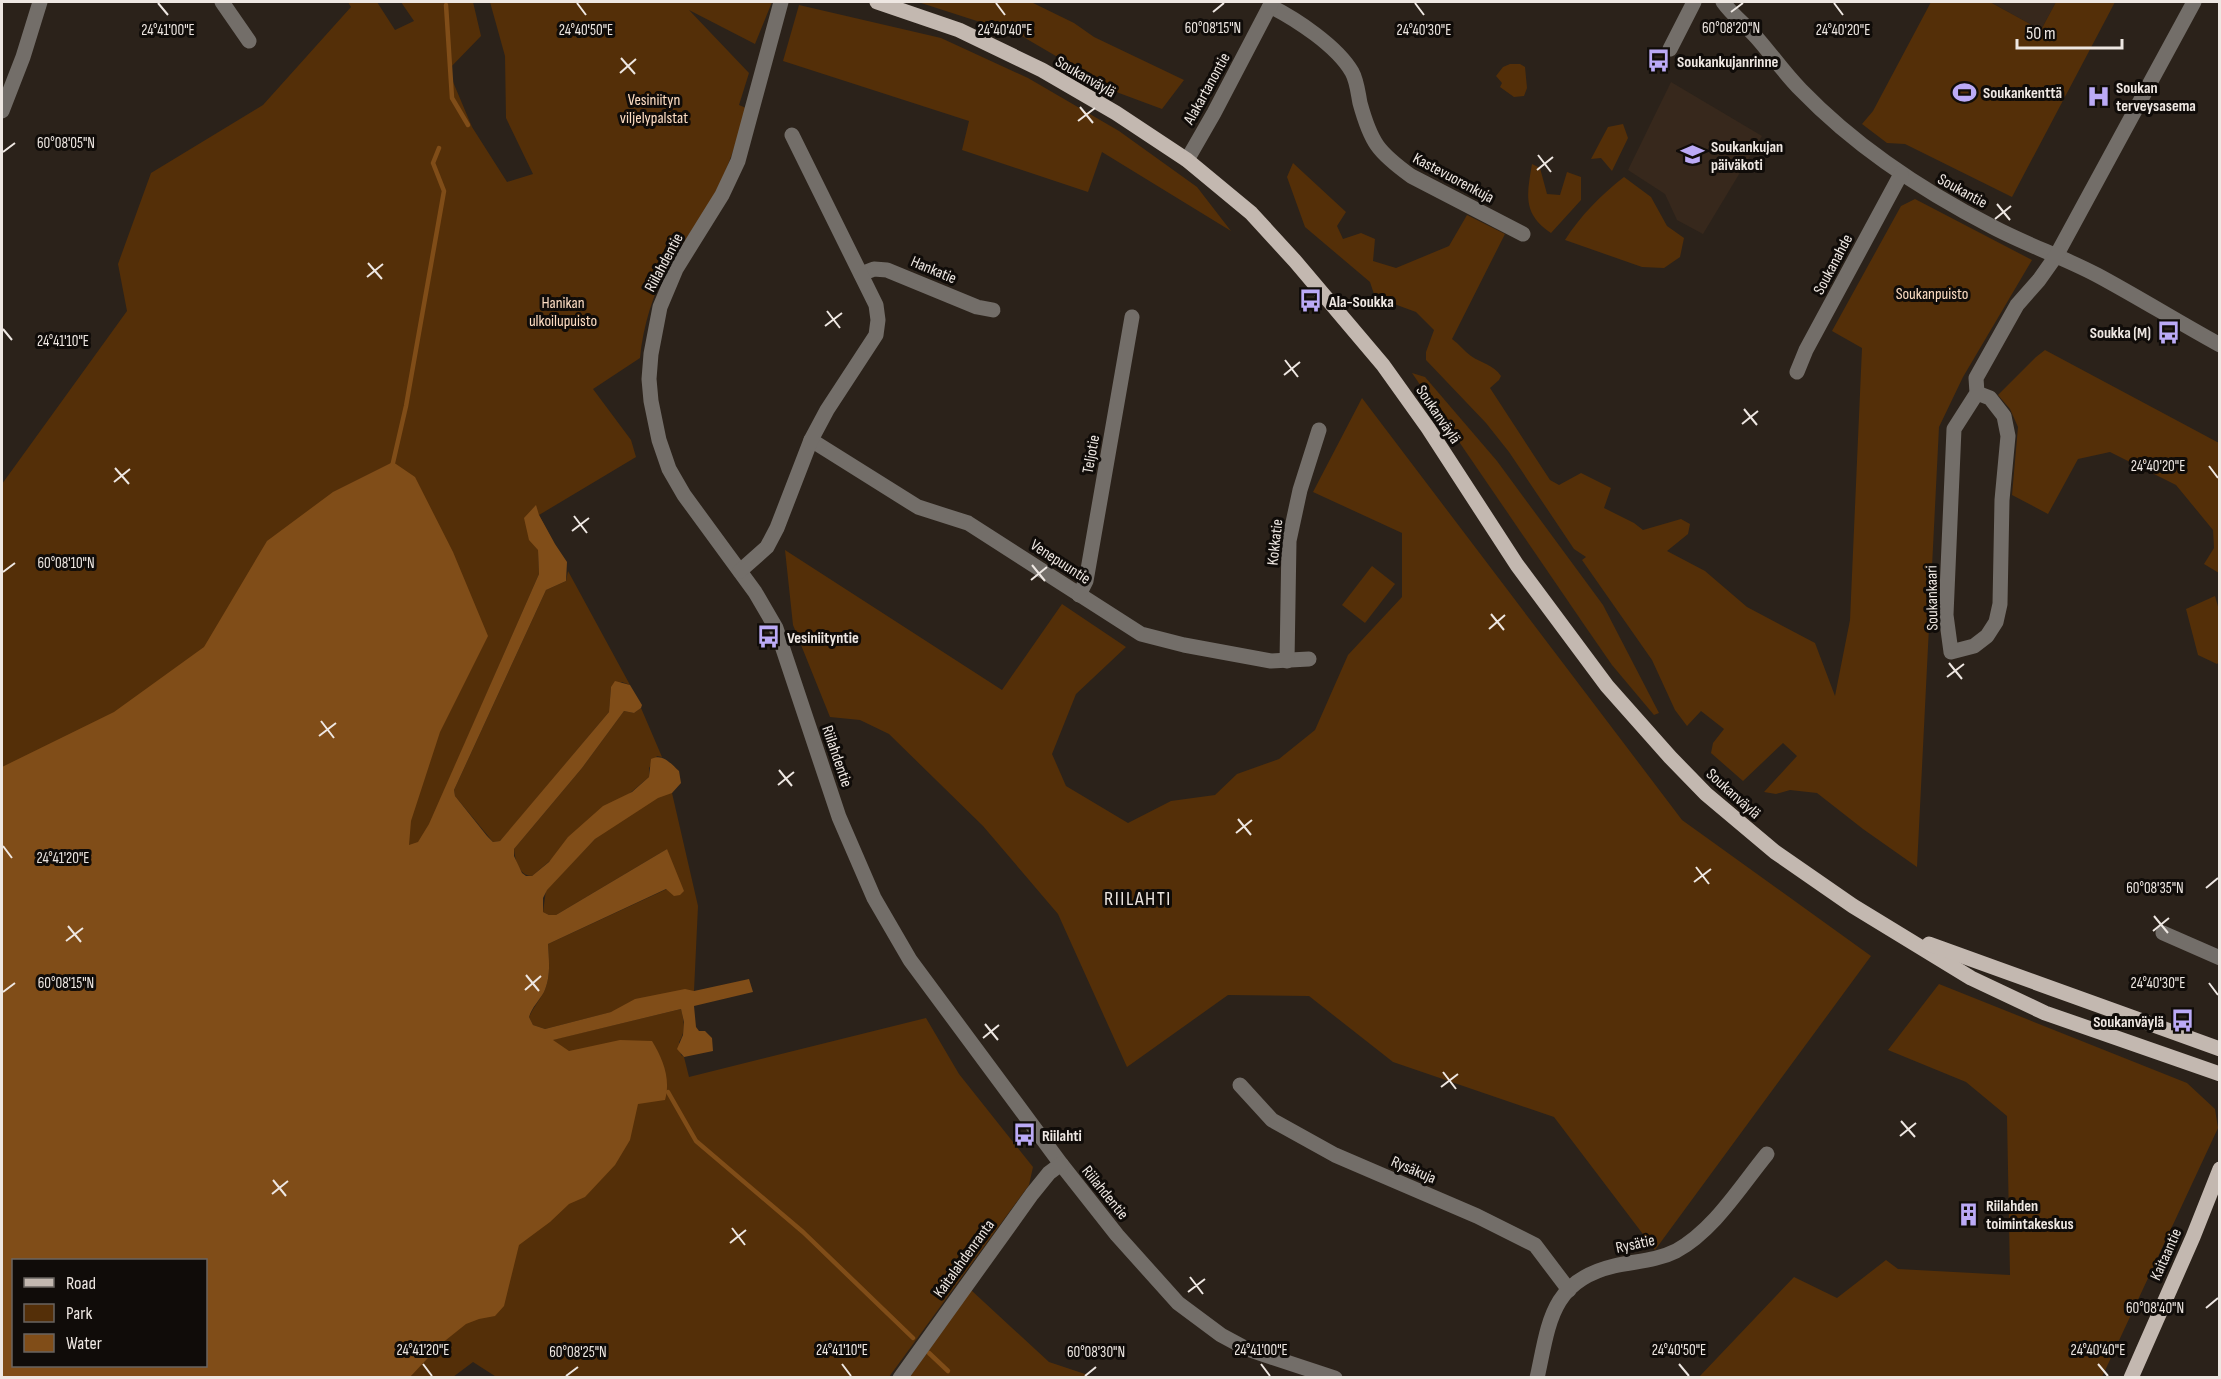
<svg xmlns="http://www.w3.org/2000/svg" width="2221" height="1379" font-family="'Sofia Sans Condensed',sans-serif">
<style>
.built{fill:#37281c}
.green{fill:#542f08}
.water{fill:#804d18;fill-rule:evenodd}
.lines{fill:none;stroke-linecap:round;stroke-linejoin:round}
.stream{stroke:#804d18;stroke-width:4.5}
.minor{stroke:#736e69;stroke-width:15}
.major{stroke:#c3b8b0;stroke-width:15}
.ticks{fill:none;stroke:#eee7e2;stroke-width:2}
.labels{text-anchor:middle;stroke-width:6;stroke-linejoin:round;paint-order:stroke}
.poi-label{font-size:16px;font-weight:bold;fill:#eee7e2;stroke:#100c09;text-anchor:start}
.street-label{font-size:16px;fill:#eee7e2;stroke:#100c09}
.park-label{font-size:16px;fill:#fdddc3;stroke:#100c09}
.quarter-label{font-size:20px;letter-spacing:1.5px;fill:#eee7e2;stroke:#100c09}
.ticks-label{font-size:15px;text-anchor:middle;fill:#eee7e2;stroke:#100c09;stroke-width:6;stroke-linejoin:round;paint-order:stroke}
</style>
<rect width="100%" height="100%" fill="#2b221a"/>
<g class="built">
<path d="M1990,2H2056L2041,30Z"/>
<path d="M1671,82L1762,136L1703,234L1677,220L1665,194L1628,170Z"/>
</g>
<g class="green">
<path d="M348,2H377L395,30L414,21L401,2H473L481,36L448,70L472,127L507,182L533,174L506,118L505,56L490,2H772L755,44L689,10L749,73L739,105L746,108C737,140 728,171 712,199C699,222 682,243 669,265C653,293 643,326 640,358L593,389L631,440L636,457L539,515L555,545L538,550L539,574L442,796L445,805L206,1260H14V1366L2,1377V484L127,311L118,264L151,173L263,105L351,7Z"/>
<path d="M918,2H1031L1074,23L1094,37L1184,80L1162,109L1119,93L1020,35Z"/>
<path d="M1931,2H1990L2041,30L2056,2H2115L2012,197L1905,144L1887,143L1862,124L1873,111Z"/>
<path d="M799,5L941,38L1028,78L1119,131L1197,187L1231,231L1102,152L1088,192L962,150L969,121L783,61Z"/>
<path d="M1510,64H1520L1525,67L1527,88L1524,96L1514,97L1500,87L1502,83L1496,76L1503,67Z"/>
<path d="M1623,124L1628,138L1612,171L1601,158L1591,159L1608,127Z"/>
<path d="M1293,163L1346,212L1337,226L1343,239L1361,233L1375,239L1373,261L1396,268L1449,246L1467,215L1505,234L1452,339C1459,344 1464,351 1471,356C1481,363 1494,365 1501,376L1499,380L1490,388L1550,480L1559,485L1581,473L1611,488L1604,508L1634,523L1643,530L1681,519L1690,524L1688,534L1667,551L1705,571L1747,607L1815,643L1835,696L1850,620L1862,348L1832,331L1901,206L1915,199L2032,260L1963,377L1939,427L1917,867L1863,829L1817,793L1790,790L1776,794L1764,792L1797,756L1783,743L1743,781L1711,753L1713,743L1724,729L1701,711L1687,726L1675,710L1652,660L1582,560L1586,557L1574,549L1509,452L1486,423L1426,360V352L1434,330L1416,312L1375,297L1370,282L1305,227L1287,177Z"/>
<path d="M1532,164L1540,168L1547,194L1560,195L1567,172L1581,177V200L1551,233C1522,214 1527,194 1532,164Z"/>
<path d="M1624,177L1651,197L1667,226L1684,238L1680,257L1664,268L1642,267L1565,240C1581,215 1601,195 1624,177Z"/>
<path d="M2045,350L2219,443V573L2204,564L2214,548L2213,530L2176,485L2110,452L2078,459L2048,514L2012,495L2018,427L2010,409L1998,395L2036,357Z"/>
<path d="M1412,373L1425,377L1497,461L1603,605L1659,713L1654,715L1612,665L1585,626Z"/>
<path d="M1362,398L1682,820L1871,956L1655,1250L1554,1117L1393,1062L1309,996L1228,995L1127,1067L1058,914L983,826L889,734L860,720L830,717L793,625L785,550L1002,690L1062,604L1126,647L1076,694L1052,754L1066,786L1128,823L1171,801L1215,795L1237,774L1279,759L1315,730L1348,655L1402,597V533L1313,492Z"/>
<path d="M1372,566L1395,584L1365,623L1342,605Z"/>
<path d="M568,571L630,685L622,682L611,687L609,712L509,831L500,841L493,842L455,796L454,790L546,590L566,581Z"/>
<path d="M2215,596L2219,610V662L2217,664L2198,655L2186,609Z"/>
<path d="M641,708L662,757L657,756L649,768V777L532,876C519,876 515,860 514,849L582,768L624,711L634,713Z"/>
<path d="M662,790L672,793L698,906L694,991L545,1029L533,1025L529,1017C533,1008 539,1001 544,992C551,976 549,961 548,944L667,889V849L556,915H549L543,912L546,890L595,839Z"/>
<path d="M1939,984L2187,1083L2215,1109L2218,1128L2102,1377H1699L1794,1277L1837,1298L1886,1260L1898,1269L2010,1275L2007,1116L1966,1082L1888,1050Z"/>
<path d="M681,1009C684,1021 686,1031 679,1042L681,1055L684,1057L689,1077L926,1018L959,1074L1033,1167L1029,1185L889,1377L498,1378L473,1362L453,1377L268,1378L473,1059Z"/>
<path d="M971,1290L1049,1362L1085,1374L1089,1377L909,1378Z"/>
</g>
<path class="water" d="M393,462L415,477L453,552L488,636L440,732L411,821L409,845L418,842L429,824L539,574L538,550L529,540L524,518L536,505L539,515L555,544L567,562L566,581L546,590L454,790L455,796L487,836L493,842L500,841L609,712L611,687L615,681L630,685L642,705L641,708L634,713L624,711L582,768L514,849V856L522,873L526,876H532L549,862L568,837L603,806L632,792L649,777L651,759C663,753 670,763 679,771L681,783L672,793L658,798L595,839L547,890L543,898V912L549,915H556L667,849L684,891L680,895L674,896L666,889L548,944C549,961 551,976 544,992C539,1001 532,1007 529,1017L533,1025L545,1029L611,1012L635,999L685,989L694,991L749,979L753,992L694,1006L696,1027L699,1031H705L712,1038L713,1051L684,1057L677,1049L683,1035L684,1022L681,1009L553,1040L569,1051L620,1040L652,1041C663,1059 671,1079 665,1100L638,1104L630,1140L615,1165L585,1197L569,1204L550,1222L519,1245L504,1306L495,1316L479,1319L466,1324L441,1344L410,1377H2V767L114,712L204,647L267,541L333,492ZM14,1260H206V1366H14Z"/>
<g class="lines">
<g class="stream">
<path d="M446,5L452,98L468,125"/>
<path d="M392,467L406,406L444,191L433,163L439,148"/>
<path d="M668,1092L696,1141L803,1232L913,1338"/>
<path d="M929,1353L948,1371"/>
</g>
<g class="minor">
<path d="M222,2L249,41"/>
<path d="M781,2L738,161L722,195L676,269L660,307L651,354L649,379L651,401L659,440L669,469L684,495L755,592L776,628L839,817L874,898L910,960L1061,1164L1117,1235L1178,1303L1221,1335L1247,1349L1335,1378"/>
<path d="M1723,2C1733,16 1746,25 1757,38C1772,55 1785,74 1801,90C1856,147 1923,191 1993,227C2027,245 2063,257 2097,275C2138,297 2178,322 2220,345"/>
<path d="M1270,6C1296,19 1337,46 1352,72C1357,81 1358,93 1360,103C1371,143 1378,152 1411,176L1523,234"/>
<path d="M1670,49L1694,2"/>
<path d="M2,111L23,57L40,2"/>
<path d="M1187,160L1214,113L1272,2"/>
<path d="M861,274L874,269L887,270L977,307L993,310"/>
<path d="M1797,372L1806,350L1901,174"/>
<path d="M1977,393L1990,398L2004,416L2008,436L2002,500L2000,604L1996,622L1987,636L1974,646L1951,652L1946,615L1954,429L1977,393L1976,378L2017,305L2039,280L2056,256L2194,2"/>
<path d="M811,440L918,507L968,523L1141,634L1184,645L1271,661L1309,659"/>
<path d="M740,571L767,547L777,528L811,440L827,410L876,335L878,320L876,305L792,135"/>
<path d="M1079,595L1086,581L1132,317"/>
<path d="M1287,661L1289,541L1300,490L1319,430"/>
<path d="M2163,933L2220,958"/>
<path d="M1240,1085L1272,1120L1335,1155L1477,1216L1535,1245L1569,1290"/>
<path d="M900,1378L1032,1194L1049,1173L1061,1164"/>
<path d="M1537,1378C1549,1324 1550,1281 1614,1266C1636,1261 1656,1261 1676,1251C1714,1230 1740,1187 1767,1154"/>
</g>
<g class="major">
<path d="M877,2L959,30L1042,70L1116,113L1187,160L1251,213L1295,261L1383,365L1428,428L1517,565L1607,686L1670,757L1706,794L1775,852L1853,906L1971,978L2045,1013L2220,1074"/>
<path d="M1929,944L2220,1049"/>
<path d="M2131,1378L2193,1237L2220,1169"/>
</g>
</g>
<path class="ticks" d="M158,3L168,15M577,3L586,15M996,3L1005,15M1415,3L1424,15M1834,3L1843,15M1213,12L1224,3M1731,12L1743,3M621,58L635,74M620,73L636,59M1080,107L1093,123M1078,121L1095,108M3,152L15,143M1538,155L1551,172M1537,170L1553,157M1997,204L2010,220M1995,219L2011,206M368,263L382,279M367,277L383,264M827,311L840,328M825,326L842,313M3,329L12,340M1285,360L1298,377M1284,375L1300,362M1744,409L1757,425M1742,424L1758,411M2209,466L2218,478M115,468L129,484M114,482L130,469M574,516L587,533M572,531L589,518M1032,565L1045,581M3,572L15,563M1031,580L1047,567M1491,614L1504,630M1489,629L1505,615M1949,663L1962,679M1947,677L1964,664M321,721L334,738M319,736L336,723M779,770L792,786M778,785L794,772M1238,819L1251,835M1236,833L1252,820M3,846L12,858M1696,867L1709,884M1694,882L1711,869M2206,888L2218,878M2154,916L2168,933M68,926L81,942M2153,931L2169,918M66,941L83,928M526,975L539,991M2209,983L2218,995M525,990L541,976M3,992L15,983M985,1024L998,1040M983,1038L999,1025M1443,1072L1456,1089M1441,1087L1458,1074M1901,1121L1915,1137M1900,1136L1916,1123M273,1180L286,1196M272,1194L288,1181M732,1228L745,1245M730,1243L746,1230M1190,1277L1203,1294M1188,1292L1205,1279M2206,1308L2218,1298M423,1364L432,1376M842,1364L851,1376M1261,1364L1270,1376M1679,1364L1689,1376M2098,1364L2108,1376M566,1376L578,1367M1085,1376L1096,1367"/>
<defs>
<symbol id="bus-bare" viewBox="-9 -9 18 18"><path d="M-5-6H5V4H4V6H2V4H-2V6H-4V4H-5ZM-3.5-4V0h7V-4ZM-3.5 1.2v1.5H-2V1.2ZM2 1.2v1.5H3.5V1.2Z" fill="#bbaaf6" stroke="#100c09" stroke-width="2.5" paint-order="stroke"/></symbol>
<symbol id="stadium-bare" viewBox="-9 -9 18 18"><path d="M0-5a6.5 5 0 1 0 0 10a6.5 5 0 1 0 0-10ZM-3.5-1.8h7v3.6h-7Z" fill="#bbaaf6" stroke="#100c09" stroke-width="2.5" paint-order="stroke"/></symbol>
<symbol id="hospital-bare" viewBox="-9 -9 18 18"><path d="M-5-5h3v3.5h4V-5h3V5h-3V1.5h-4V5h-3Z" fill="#bbaaf6" stroke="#100c09" stroke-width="2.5" paint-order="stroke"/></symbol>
<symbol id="school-bare" viewBox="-9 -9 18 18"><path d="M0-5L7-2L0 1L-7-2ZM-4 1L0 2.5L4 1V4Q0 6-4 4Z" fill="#bbaaf6" stroke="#100c09" stroke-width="2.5" paint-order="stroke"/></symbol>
<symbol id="building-bare" viewBox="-9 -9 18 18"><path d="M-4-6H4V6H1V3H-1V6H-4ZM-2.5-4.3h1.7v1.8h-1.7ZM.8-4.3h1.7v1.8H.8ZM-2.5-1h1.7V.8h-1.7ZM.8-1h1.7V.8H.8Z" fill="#bbaaf6" stroke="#100c09" stroke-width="2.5" paint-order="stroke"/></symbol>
</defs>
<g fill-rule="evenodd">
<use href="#bus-bare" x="1642" y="44" width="33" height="33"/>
<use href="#stadium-bare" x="1948" y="76" width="33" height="33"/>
<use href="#hospital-bare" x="2082" y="80" width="33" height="33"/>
<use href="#school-bare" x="1676" y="138" width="33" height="33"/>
<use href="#bus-bare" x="1294" y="284" width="33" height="33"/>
<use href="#bus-bare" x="2152" y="316" width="33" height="33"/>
<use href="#bus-bare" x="752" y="620" width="33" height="33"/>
<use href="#bus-bare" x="2166" y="1004" width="33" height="33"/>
<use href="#bus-bare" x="1008" y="1118" width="33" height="33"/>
<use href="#building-bare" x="1952" y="1198" width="33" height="33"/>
</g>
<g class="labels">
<g class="poi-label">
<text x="1677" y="67">Soukankujanrinne</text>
<text x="2116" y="93">Soukan<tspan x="2116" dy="18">terveysasema</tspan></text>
<text x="1983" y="98">Soukankenttä</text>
<text x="1711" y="152">Soukankujan<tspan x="1711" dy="18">päiväkoti</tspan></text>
<text x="1329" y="307">Ala-Soukka</text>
<text x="2151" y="338" text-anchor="end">Soukka (M)</text>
<text x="787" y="643">Vesiniityntie</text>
<text x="2164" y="1027" text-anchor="end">Soukanväylä</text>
<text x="1042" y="1141">Riilahti</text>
<text x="1986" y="1211">Riilahden<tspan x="1986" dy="18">toimintakeskus</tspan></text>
</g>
<g class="street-label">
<text transform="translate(1086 76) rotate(30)" y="6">Soukanväylä</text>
<text transform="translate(1206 88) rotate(-61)" y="6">Alakartanontie</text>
<text transform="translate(1454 177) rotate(28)" y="6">Kastevuorenkuja</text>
<text transform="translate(1963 190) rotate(29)" y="6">Soukantie</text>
<text transform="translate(663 262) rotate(-62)" y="6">Riilahdentie</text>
<text transform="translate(1832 264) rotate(-62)" y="6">Soukanahde</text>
<text transform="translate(934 269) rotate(23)" y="6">Hankatie</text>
<text transform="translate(1439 414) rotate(56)" y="6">Soukanväylä</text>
<text transform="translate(1090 454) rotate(-80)" y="6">Teljotie</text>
<text transform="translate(1274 542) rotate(-84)" y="6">Kokkatie</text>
<text transform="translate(1061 561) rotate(33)" y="6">Venepuuntie</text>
<text transform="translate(1931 598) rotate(-91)" y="6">Soukankaari</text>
<text transform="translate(838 756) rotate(71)" y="6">Riilahdentie</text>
<text transform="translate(1734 793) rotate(42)" y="6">Soukanväylä</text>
<text transform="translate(1414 1169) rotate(23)" y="6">Rysäkuja</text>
<text transform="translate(1106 1192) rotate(51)" y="6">Riilahdentie</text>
<text transform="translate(1635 1243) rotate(-12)" y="6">Rysätie</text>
<text transform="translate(2165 1254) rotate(-66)" y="6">Kaitaantie</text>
<text transform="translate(963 1258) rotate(-54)" y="6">Kaitalahdenranta</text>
</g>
<g class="park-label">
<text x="654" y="105">Vesiniityn<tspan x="654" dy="18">viljelypalstat</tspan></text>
<text x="1932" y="299">Soukanpuisto</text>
<text x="563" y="308">Hanikan<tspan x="563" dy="18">ulkoilupuisto</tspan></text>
</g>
<g class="quarter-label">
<text x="1138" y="905">RIILAHTI</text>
</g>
</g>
<g class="ticks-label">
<text x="1213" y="33">60°08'15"N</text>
<text x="1731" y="33">60°08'20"N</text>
<text x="168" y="35">24°41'00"E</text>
<text x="1005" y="35">24°40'40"E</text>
<text x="1424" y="35">24°40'30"E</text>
<text x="1843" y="35">24°40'20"E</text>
<text x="586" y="35">24°40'50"E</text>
<text x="66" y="148">60°08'05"N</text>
<text x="63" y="346">24°41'10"E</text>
<text x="2158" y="471">24°40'20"E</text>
<text x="66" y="568">60°08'10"N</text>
<text x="63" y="863">24°41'20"E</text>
<text x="2155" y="893">60°08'35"N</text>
<text x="66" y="988">60°08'15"N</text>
<text x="2158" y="988">24°40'30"E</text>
<text x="2155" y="1313">60°08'40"N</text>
<text x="423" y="1355">24°41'20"E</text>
<text x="842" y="1355">24°41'10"E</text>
<text x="1261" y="1355">24°41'00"E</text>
<text x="1679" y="1355">24°40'50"E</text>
<text x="2098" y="1355">24°40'40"E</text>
<text x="578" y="1357">60°08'25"N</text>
<text x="1096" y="1357">60°08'30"N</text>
</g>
<rect width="2221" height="1379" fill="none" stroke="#eee7e2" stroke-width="6"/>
<rect x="12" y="1259" width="195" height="108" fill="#100c09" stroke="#696460" stroke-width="1.5"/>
<rect x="24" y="1278" width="30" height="9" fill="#c3b8b0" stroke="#696460" stroke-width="1.5"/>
<text x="66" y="1289" font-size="18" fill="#eee7e2">Road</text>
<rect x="24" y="1304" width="30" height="18" fill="#542f08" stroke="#696460" stroke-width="1.5"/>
<text x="66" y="1319" font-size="18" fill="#eee7e2">Park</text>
<rect x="24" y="1334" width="30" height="18" fill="#804d18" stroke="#696460" stroke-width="1.5"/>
<text x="66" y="1349" font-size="18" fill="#eee7e2">Water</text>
<path d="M2017 39v9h105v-9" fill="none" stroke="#eee7e2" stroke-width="3"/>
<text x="2026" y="39" font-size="18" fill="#eee7e2" stroke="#100c09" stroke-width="4.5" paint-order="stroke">50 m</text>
</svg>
